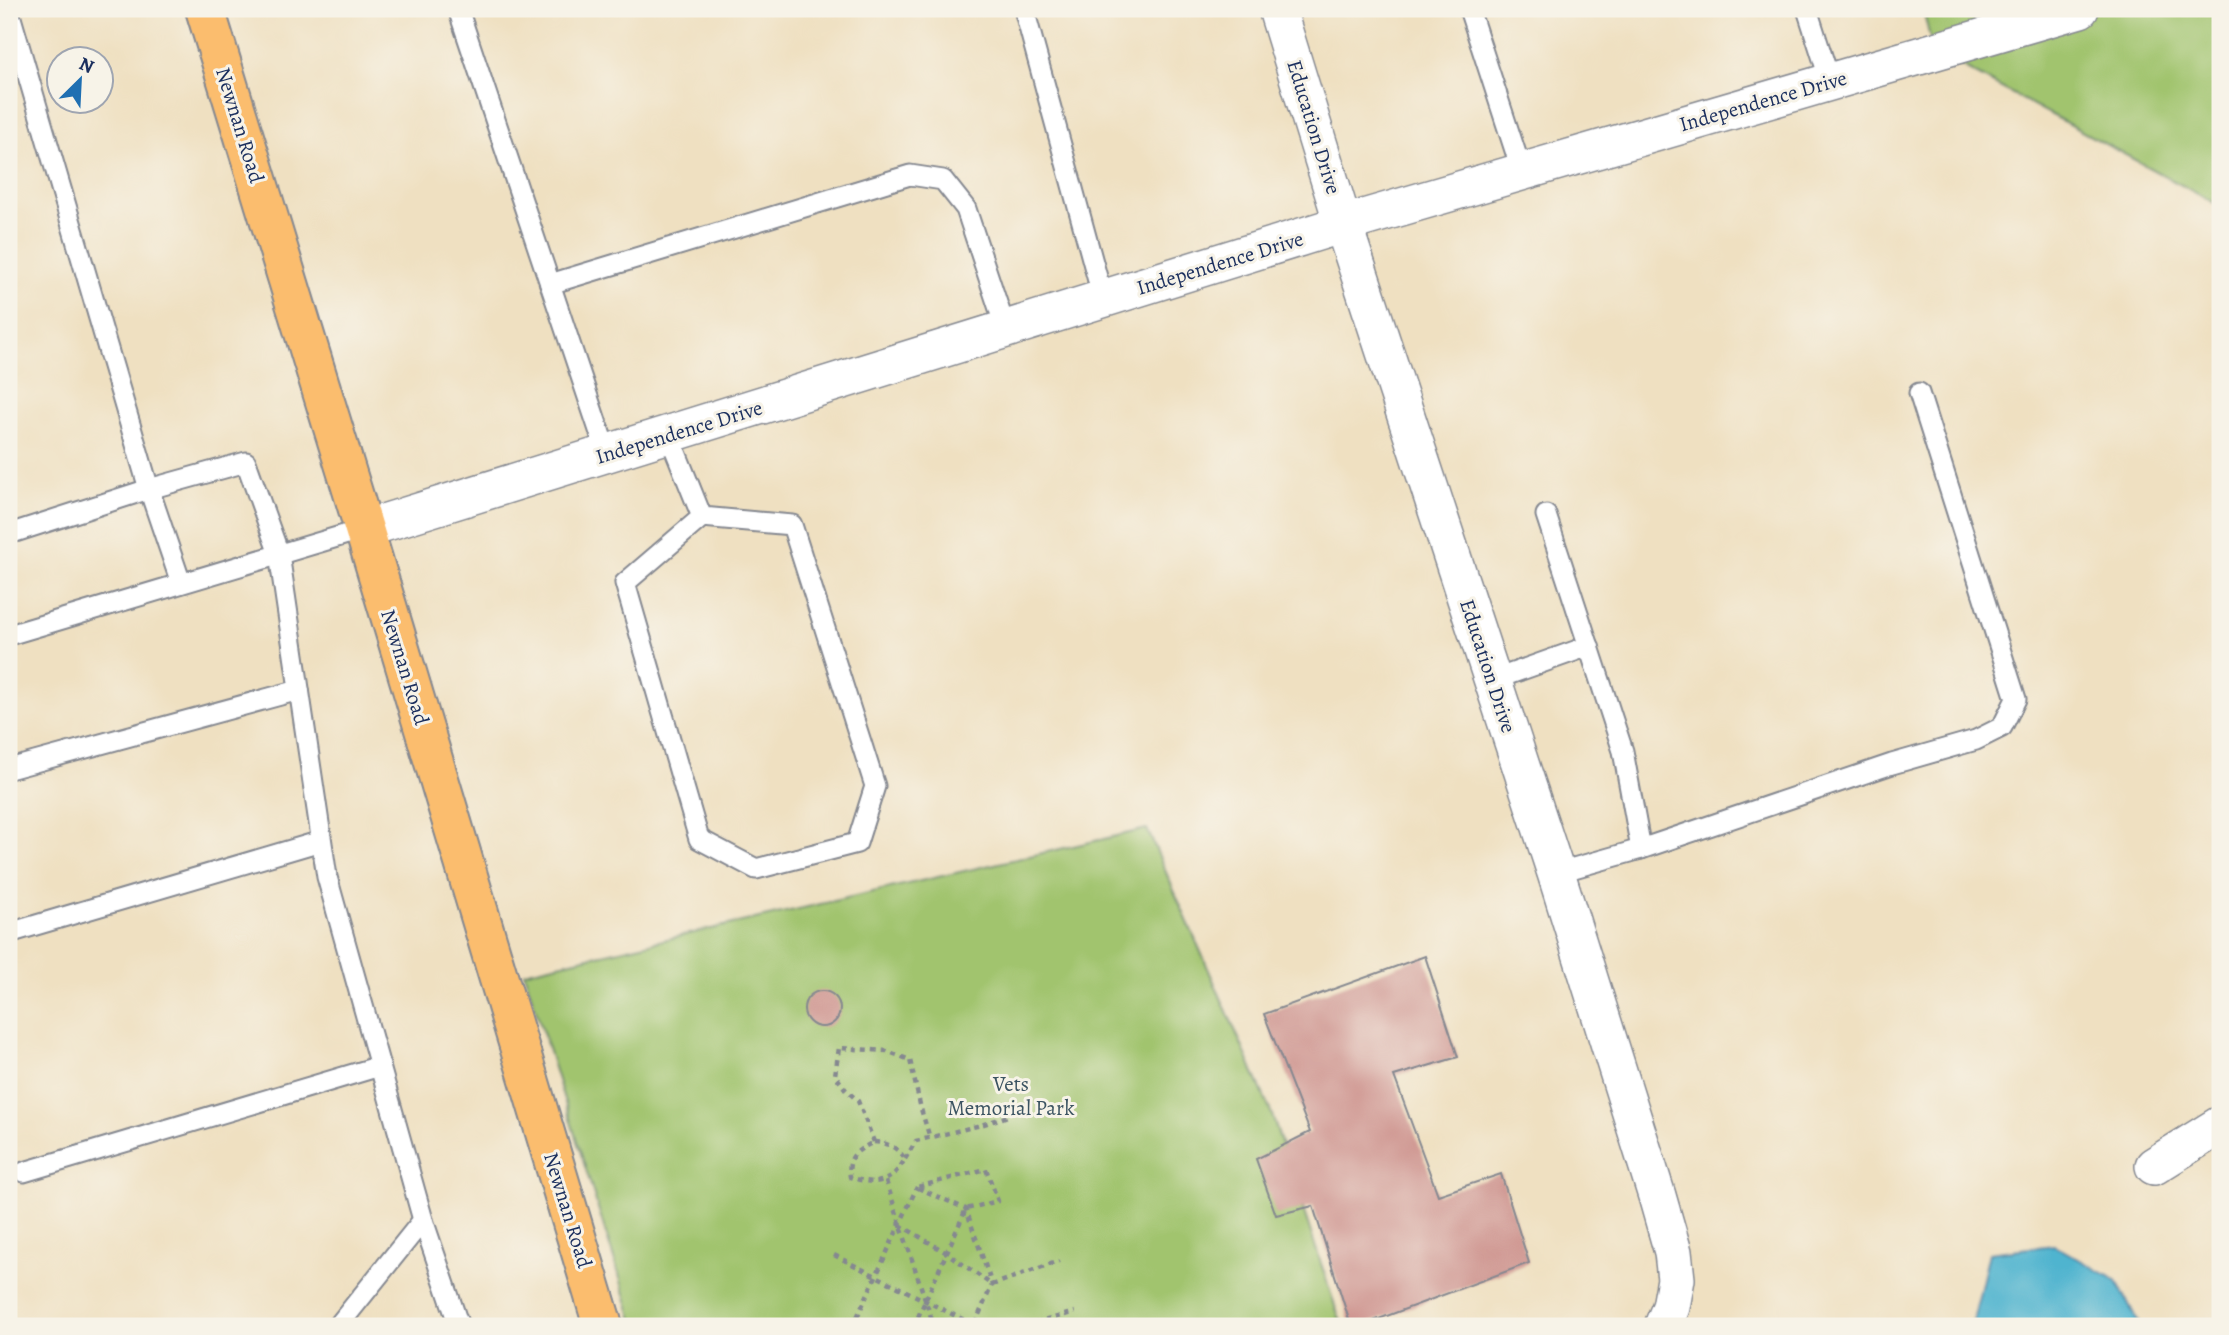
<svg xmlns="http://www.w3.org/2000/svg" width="2229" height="1335" font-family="Alegreya,serif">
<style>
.green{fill:#a1c46e;stroke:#5e7a66;stroke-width:2}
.water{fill:#50b4cf;stroke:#367296;stroke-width:2}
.building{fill:#cf9691}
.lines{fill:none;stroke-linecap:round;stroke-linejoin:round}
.service-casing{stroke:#858890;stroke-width:23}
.minor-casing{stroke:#858890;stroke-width:40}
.primary-casing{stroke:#858890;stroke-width:42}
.path{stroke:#858890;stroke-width:4.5;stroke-dasharray:5 5;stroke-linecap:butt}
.service{stroke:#fff;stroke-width:19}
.minor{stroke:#fff;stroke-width:37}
.primary{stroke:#fbbd6e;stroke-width:38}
.labels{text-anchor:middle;stroke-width:6;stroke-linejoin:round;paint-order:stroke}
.street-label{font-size:21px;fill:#1b2f5e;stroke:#f7f3e8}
.park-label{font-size:21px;fill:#3c5462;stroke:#f7f3e8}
</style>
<rect width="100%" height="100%" fill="#f7f3e8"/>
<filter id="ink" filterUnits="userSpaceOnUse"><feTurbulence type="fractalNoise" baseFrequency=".0143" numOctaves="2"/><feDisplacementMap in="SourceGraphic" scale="14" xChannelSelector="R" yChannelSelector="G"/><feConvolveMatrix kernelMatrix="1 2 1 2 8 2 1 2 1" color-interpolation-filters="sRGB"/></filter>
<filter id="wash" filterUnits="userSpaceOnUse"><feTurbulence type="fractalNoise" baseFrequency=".00686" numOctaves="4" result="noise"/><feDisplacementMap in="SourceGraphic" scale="28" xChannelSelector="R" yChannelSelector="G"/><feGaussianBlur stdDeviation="1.57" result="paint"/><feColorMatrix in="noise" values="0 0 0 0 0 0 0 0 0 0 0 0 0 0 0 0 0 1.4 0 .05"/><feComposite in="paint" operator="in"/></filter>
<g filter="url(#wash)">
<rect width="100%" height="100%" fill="#efe0c1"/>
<g class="green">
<path d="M1923,9H2220V206L1933,51Z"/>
<path d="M1147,829L1271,1112L1335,1306L1343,1326H635L524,972Z"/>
</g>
<path class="water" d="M2054,1245L2117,1281L2140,1326H1972L1989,1253Z"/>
<g id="blocks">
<g class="building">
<path d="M1425,956L1458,1057L1394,1076L1438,1195L1501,1174L1529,1263L1360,1326H1351L1313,1206L1276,1215L1256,1159L1310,1132L1264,1014Z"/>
<circle cx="822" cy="1009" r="18"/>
</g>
</g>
</g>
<g filter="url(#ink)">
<use href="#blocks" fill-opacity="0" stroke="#858890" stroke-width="2"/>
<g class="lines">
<defs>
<g id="service">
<path d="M458,9L607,454"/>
<path d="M1024,9L1103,299"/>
<path d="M1469,9L1522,172"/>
<path d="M1807,9L1830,81"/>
<path d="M9,11L149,489L181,583"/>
<path d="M550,284L910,175L943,180L966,209L1006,330"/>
<path d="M669,435L702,517L792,525L875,786L857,843L756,869L699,839L625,583L702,517"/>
<path d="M1546,515L1623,751L1641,849"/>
<path d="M9,534L149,489L246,462L279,554L327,877L423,1220"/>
<path d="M9,635L364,529"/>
<path d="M1493,680L1589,646"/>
<path d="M9,769L299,690"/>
<path d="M1556,873L1641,849L1892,764L1976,740L2002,727L2016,699L1919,393"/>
<path d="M9,933L321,841"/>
<path d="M24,1172L380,1066"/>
<path d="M338,1326L423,1220L459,1326"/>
</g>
<g id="minor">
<path d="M1277,9L1343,224L1556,873L1657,1196L1673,1252L1676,1279L1671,1307L1663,1326"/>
<path d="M364,529L1343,224L2080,9"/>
<path d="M2154,1166L2220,1125"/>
</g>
<path id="primary" d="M205,9L364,529L603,1326"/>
</defs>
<use href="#service" class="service-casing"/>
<use href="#minor" class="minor-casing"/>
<use href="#primary" class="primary-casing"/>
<g class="path">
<path d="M874,1142L858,1101L846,1090L835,1075L839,1048L887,1051L910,1060L921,1109L930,1138"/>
<path d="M874,1142C888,1143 897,1147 905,1159C891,1184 876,1186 850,1177C847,1156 856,1151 874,1142Z"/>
<path d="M905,1159L916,1141L981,1125L1011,1115"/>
<path d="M886,1181L934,1326"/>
<path d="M918,1188L966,1209L992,1285L974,1326"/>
<path d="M900,1225L947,1253L992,1285"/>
<path d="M834,1255L976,1326"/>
<path d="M992,1285L1059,1261"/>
<path d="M853,1326L917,1187"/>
<path d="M914,1326L966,1209L998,1201L986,1169L917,1187"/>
<path d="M1026,1326L1075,1312"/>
</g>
<use href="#service" class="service"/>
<use href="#minor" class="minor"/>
<use href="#primary" class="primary"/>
</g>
</g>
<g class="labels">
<g class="street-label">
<text transform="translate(1763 101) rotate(-16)" y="7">Independence Drive</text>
<text transform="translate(240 125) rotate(73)" y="7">Newnan Road</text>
<text transform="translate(1314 127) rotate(73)" y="7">Education Drive</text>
<text transform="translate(1220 263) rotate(-17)" y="7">Independence Drive</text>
<text transform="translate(679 432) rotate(-17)" y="7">Independence Drive</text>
<text transform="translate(1488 666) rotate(72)" y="7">Education Drive</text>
<text transform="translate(405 667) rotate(73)" y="7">Newnan Road</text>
<text transform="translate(568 1210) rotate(73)" y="7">Newnan Road</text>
</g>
<g class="park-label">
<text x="1011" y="1091">Vets<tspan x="1011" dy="24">Memorial Park</tspan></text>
</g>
</g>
<rect width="2229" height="1335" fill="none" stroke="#f7f3e8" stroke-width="35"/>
<g transform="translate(80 80) rotate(24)"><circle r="33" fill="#f7f3e8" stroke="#9fa5b1" stroke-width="2"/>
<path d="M0-5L12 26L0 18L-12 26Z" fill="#1f6fb2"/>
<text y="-10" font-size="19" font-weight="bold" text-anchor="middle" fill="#1b2f5e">N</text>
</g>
</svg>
